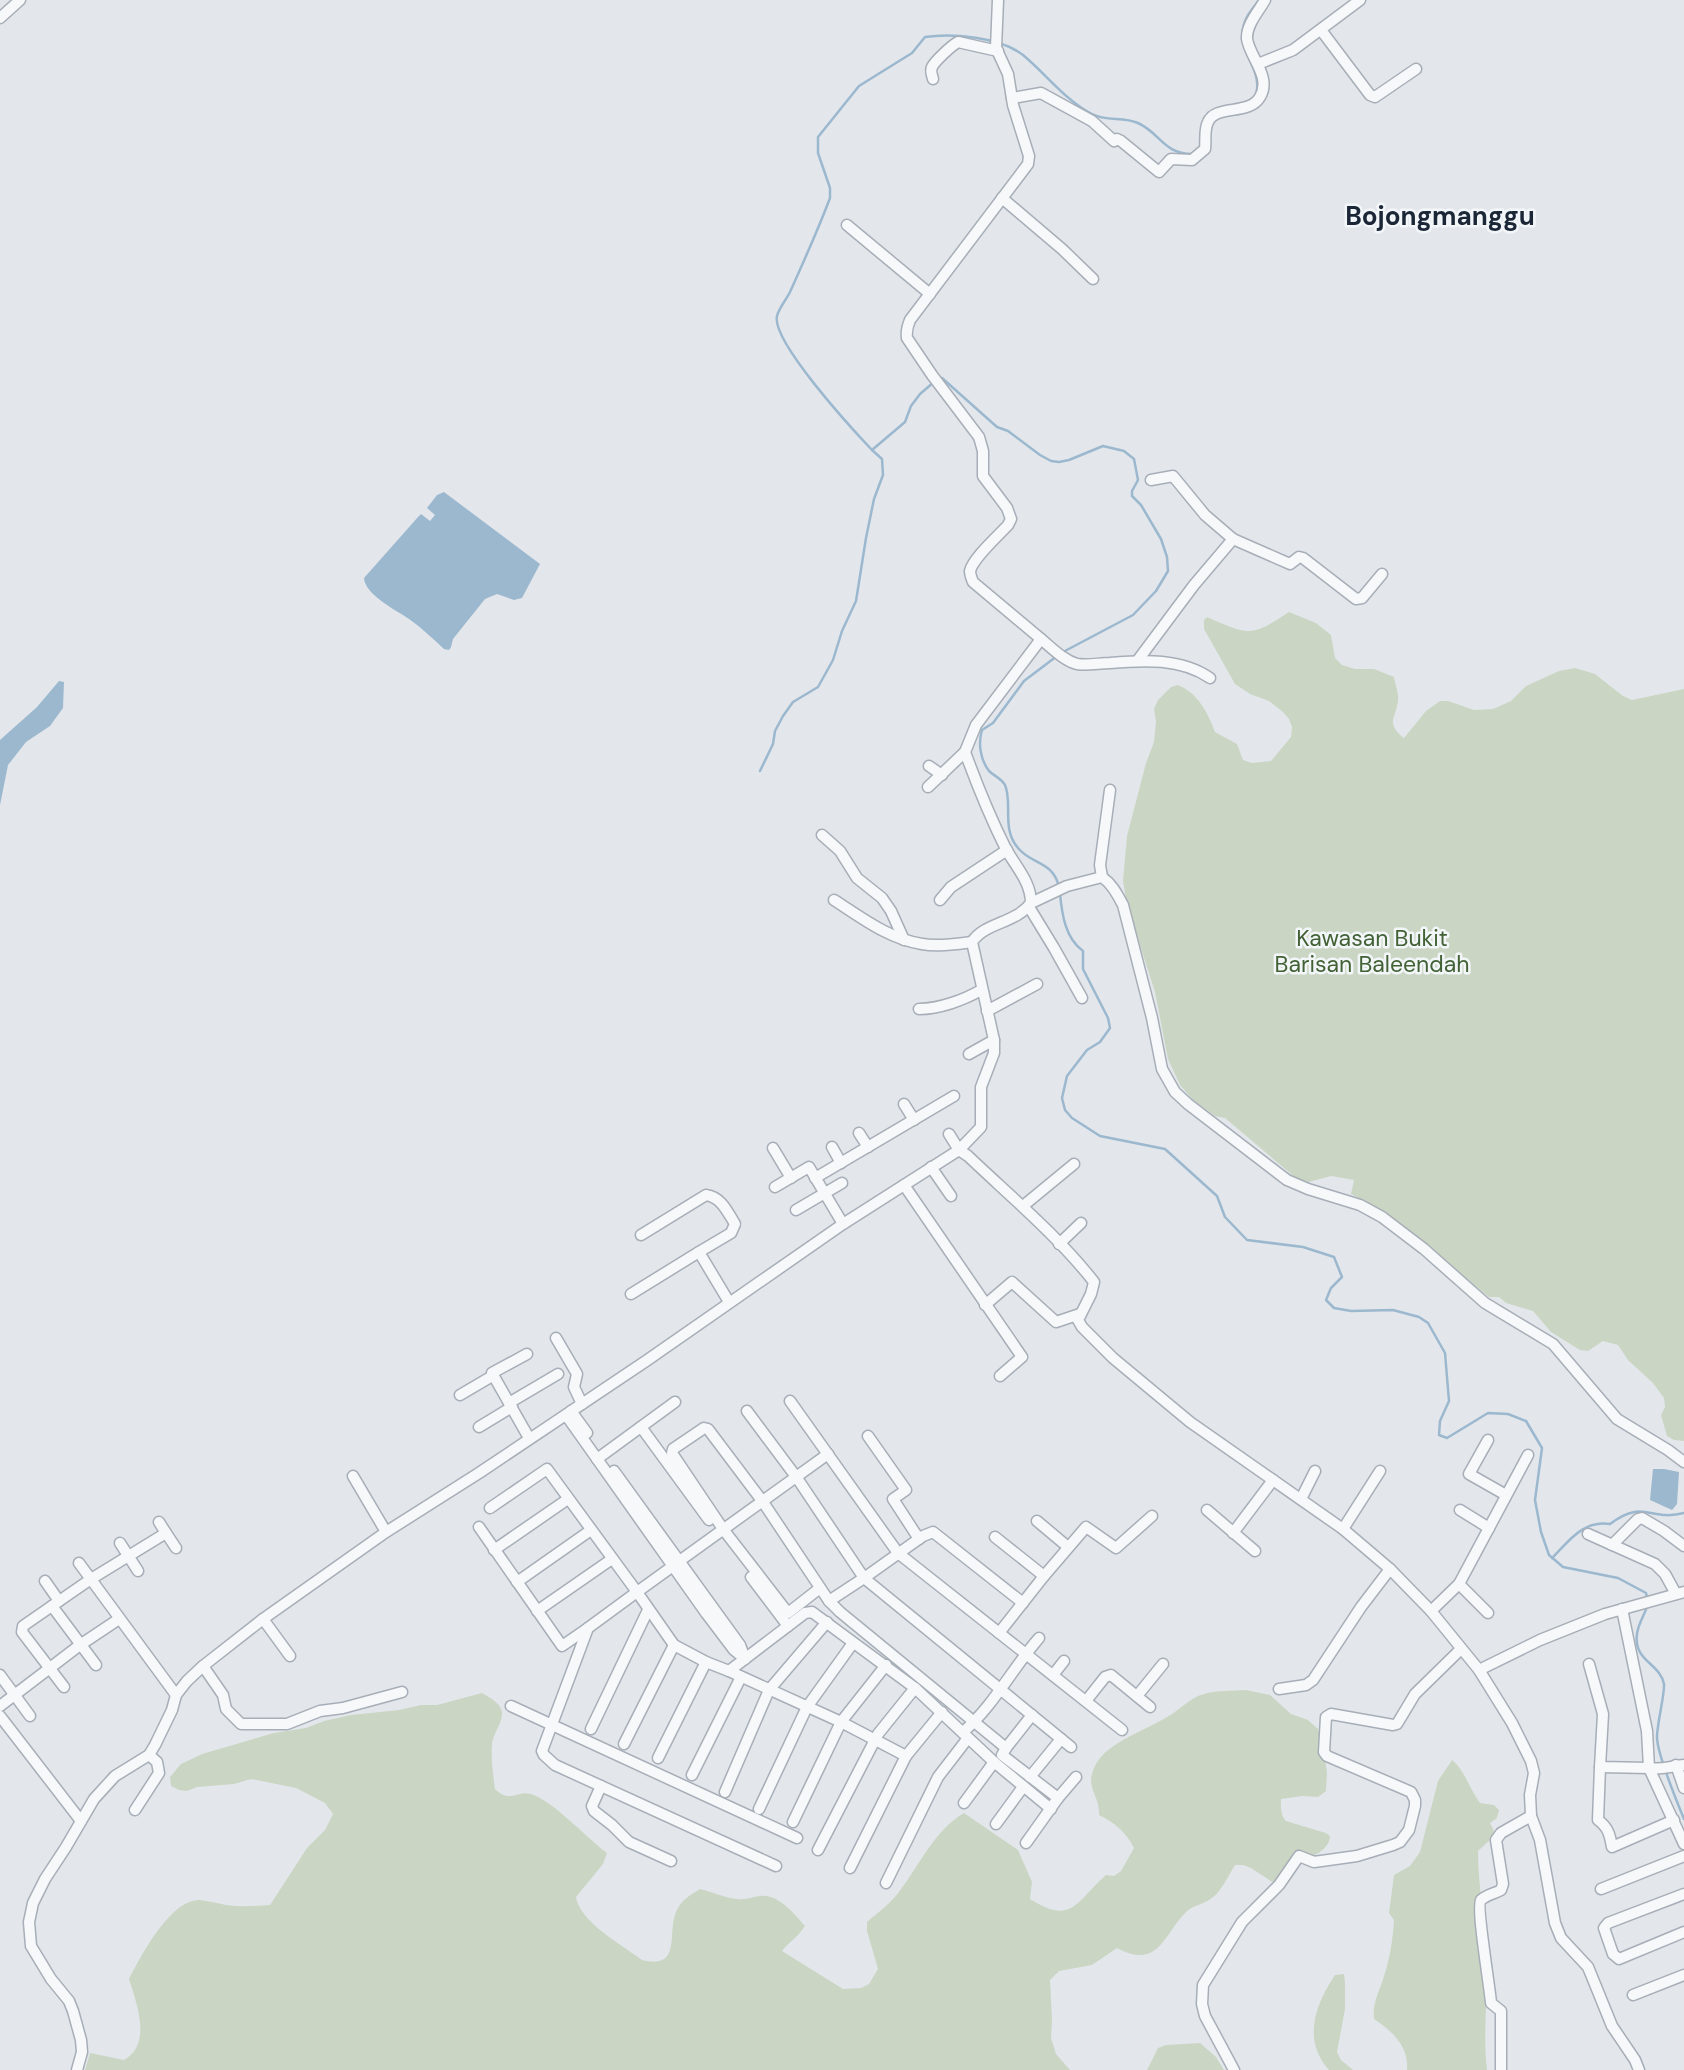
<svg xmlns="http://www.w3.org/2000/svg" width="1684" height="2070" font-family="'DM Sans',sans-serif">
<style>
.green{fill:#cad6c3}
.water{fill:#9cb8ce}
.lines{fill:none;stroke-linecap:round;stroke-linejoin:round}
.stream{stroke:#9cb8ce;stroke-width:2.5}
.street-casing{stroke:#a7aeb7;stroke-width:13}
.street{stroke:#f6f8fa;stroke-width:10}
.labels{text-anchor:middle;stroke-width:5;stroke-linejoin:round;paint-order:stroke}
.park-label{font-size:23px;fill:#426235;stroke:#f3f6f9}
.quarter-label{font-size:26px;font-weight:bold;fill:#1b2737;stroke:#f3f6f9}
</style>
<rect width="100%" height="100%" fill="#e3e7ec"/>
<g class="green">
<path d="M1289,612L1316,623L1331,635L1335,658L1342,665L1355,669H1374L1394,677C1395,684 1399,693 1398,701C1396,718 1385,723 1404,738L1426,711L1440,701H1448L1474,710L1493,709L1511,701L1526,686L1559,671L1575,668L1595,674L1623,696L1632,700L1684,689V1441L1674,1440L1667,1436L1661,1415L1665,1407L1664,1398L1653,1383L1628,1360L1618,1345L1603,1341L1588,1351L1580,1350L1551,1332L1533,1311L1506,1303L1499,1297H1489L1387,1213L1351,1194L1354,1180L1331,1176L1305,1183L1297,1179L1225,1118L1215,1116L1192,1099L1180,1085L1168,1059L1155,992L1127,905L1123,881L1127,836L1146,763L1154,742L1156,721L1154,709L1158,700L1171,687L1178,685C1198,693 1208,713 1215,732L1237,744L1243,760L1252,763L1271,761L1291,737L1292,727L1289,719L1283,712L1269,701L1250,694L1235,684L1204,629V620L1207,617C1249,635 1250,638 1289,612Z"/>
<path d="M1246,1690L1270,1695L1291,1714L1308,1720L1318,1729L1323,1744L1327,1773L1326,1791L1318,1797L1302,1796L1281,1799C1281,1806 1280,1815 1286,1821L1326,1833L1330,1836C1329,1852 1311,1855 1301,1864C1294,1870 1289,1881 1283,1889L1251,1868L1243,1865H1235C1228,1876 1221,1893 1209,1900C1201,1905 1191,1906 1185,1913C1163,1936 1158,1970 1117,1948L1092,1965L1059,1971L1050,1980L1052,2020L1051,2038L1056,2054L1070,2070H85L90,2053L124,2060C153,2044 136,2002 129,1979C141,1956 170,1900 199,1900C209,1901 217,1903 226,1905C241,1907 255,1906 270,1905L307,1848L325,1830L333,1814L325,1803L296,1788L251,1779L234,1784L197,1787L187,1791L179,1790L171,1786L170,1777L181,1764L202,1754L274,1733L306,1728L324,1721L351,1715L399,1710L421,1705H437L482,1693C490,1698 500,1702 502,1712C503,1723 493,1733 492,1744C491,1759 493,1774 495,1789C511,1804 516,1790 531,1794C552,1800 587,1838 607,1853L603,1864L576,1897C580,1922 622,1945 642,1960C682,1970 667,1933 676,1912C681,1900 690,1895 700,1889C713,1892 725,1898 738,1899C746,1900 752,1897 760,1896C779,1894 794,1914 805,1926C799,1936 789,1942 782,1951L843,1989L861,1988L869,1984L878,1969L867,1931V1922C876,1914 887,1906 895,1897C918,1869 933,1831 964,1813L1018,1850L1032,1882L1030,1899C1073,1926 1076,1901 1106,1875L1114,1876L1121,1871L1134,1848C1125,1831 1115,1823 1099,1815C1100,1793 1083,1788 1096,1764C1108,1742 1146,1730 1167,1717C1180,1710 1189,1698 1204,1694C1218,1690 1232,1691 1246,1690Z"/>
<path d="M1452,1760C1466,1772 1469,1788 1480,1803L1494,1805L1499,1810L1497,1818L1490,1823L1494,1831L1491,1839L1478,1851C1478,1891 1487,1931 1487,1971C1487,2004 1483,2037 1487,2070H1407C1409,2046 1392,2031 1374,2019C1372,2002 1380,1991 1384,1976C1390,1958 1393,1938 1394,1920L1389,1913L1394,1875L1410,1866L1420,1852L1438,1781Z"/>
<path d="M1344,1974L1345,1983V2009L1337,2052L1341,2060L1353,2070H1329C1302,2040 1315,2005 1335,1975Z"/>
<path d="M1200,2043L1216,2057L1224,2070H1147L1158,2048L1166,2045Z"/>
</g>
<g class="water">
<path d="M444,492L540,564L522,598L514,600L497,594L485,599L453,639L451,647L449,650L444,649C433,639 422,628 409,619C396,610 365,595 364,578L418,517L421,514L430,521L435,515L427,508L437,495Z"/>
<path d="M59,681L64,682L63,708L50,726L26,742L8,765L0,805V740L37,707Z"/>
<path d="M1653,1469H1664L1679,1472L1677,1504L1672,1510L1650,1500Z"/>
</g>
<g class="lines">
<g class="stream">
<path d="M1256,95C1264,67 1232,48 1246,19C1249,12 1255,6 1259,0"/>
<path d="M1203,123L1208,113L1211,112"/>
<path d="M940,379L942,378L997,427L1008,431L1040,455L1051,461L1059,462L1069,460L1103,446L1124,451L1134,459L1138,480L1132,491V496L1141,505L1161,539L1167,557L1168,571L1156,591L1133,615L1063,652"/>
<path d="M934,382L920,394L911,406L905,422L872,450C853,430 771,341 777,316C779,308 786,300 790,292C804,261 818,230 830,198V188L818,153V137L859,86L912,53L925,37C952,33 1000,37 1023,55C1046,74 1065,100 1092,114C1107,122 1123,116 1138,123C1160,133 1164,154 1192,154"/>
<path d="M1057,656L1024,681L993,723L982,730C978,743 980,759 989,771C994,776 1001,778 1005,785C1013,804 1001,828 1018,848C1032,865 1053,861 1059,887"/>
<path d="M760,771L773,744L775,731L783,716L793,702L818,687L833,660L842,631L856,601L866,538L874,499L883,475L882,459L872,450"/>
<path d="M1060,894C1062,914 1065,938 1083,951V969L1108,1018L1110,1028L1100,1042L1087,1050L1067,1076L1062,1098L1065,1110L1072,1118L1100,1136L1165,1149L1217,1196L1225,1217L1247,1240L1303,1247L1334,1257L1342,1277L1331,1288L1326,1300L1334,1308L1351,1311L1393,1310L1419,1317L1428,1323L1445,1353L1449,1401L1440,1421L1439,1435L1447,1438L1488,1413L1508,1414L1526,1421L1542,1448L1535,1500L1541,1532L1549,1555L1563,1567L1618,1578L1646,1593L1647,1598"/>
<path d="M1552,1558C1569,1541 1583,1520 1610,1524C1644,1498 1650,1522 1684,1513"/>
<path d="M1648,1604C1645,1614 1638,1624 1637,1634C1633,1661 1660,1663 1664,1684C1665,1693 1657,1724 1657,1737C1657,1753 1677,1802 1684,1819"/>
</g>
<defs>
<g id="street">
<path d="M0,18L20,0"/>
<path d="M1321,30L1370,95L1375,97L1416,69"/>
<path d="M1258,64L1293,50L1360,0"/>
<path d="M933,79C932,75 930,71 932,67C935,61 951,46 958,42L998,51"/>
<path d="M1012,98L1041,93L1092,121L1114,141L1117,139L1121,141L1159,172L1171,159L1192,160L1205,149C1206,141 1204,129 1208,122C1216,104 1249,116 1260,97C1272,77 1250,58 1247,39C1246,25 1259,11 1265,0"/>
<path d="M1002,198L1062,249L1093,279"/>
<path d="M847,225L930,294"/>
<path d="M1151,480L1173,476L1205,515L1233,539L1290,564L1299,557L1303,558L1356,599L1362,598L1382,574"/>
<path d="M1041,639C1052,648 1063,660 1077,664C1088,666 1099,663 1110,663C1144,660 1181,658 1210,678"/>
<path d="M1138,660L1194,585L1233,539"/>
<path d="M929,766L942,775"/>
<path d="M928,787L965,752"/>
<path d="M822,835L840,851L857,878L882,898L891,911L904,940"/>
<path d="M1102,877L1100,865L1110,790"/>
<path d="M834,900C862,918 889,939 922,944C938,947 956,944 972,942"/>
<path d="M940,900L951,887L1007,850"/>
<path d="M1031,903L1067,886L1102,877C1112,884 1117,894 1123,905L1152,1018L1162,1069L1175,1092L1188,1104L1287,1180L1308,1189L1360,1205L1382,1217L1424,1249L1485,1303L1553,1344L1617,1419L1668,1450L1684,1462"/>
<path d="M1029,907L1054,948L1082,998"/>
<path d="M919,1009C939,1009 964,1000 981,990"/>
<path d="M987,1011L1037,984"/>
<path d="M969,1054L994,1040"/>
<path d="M904,1104L914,1120"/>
<path d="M859,1133L868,1147"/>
<path d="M949,1134L959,1150L968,1156C1010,1196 1058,1236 1094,1282L1091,1294L1078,1320L1082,1327L1113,1358L1190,1422L1343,1529L1390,1569L1431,1611L1479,1670L1540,1640L1605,1614L1684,1592"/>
<path d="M832,1147L841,1163"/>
<path d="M773,1148L791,1178"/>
<path d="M931,1167L951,1196"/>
<path d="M815,1178L954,1096"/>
<path d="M904,1185L1022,1357L1000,1376"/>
<path d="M775,1187L809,1167L843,1224"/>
<path d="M1023,1206L1074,1164"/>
<path d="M796,1210L842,1183"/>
<path d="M641,1235L706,1195C721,1197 727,1211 735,1224L731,1233L699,1252"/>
<path d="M1059,1244L1081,1223"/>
<path d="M631,1294L699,1252L729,1302"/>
<path d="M985,1305L1012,1282L1056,1322L1080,1314"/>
<path d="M556,1338L577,1374L574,1387L582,1404"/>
<path d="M527,1354L492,1373L529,1438"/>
<path d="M460,1395L494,1375"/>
<path d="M790,1401L898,1553L1122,1730"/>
<path d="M509,1403L558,1374"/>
<path d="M571,1411L587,1433"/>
<path d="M747,1411L797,1478L864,1578L923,1536L933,1532L1023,1603"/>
<path d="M566,1415L706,1613L734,1650L745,1659"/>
<path d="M479,1427L512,1407"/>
<path d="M641,1427L709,1520"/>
<path d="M868,1436L906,1490L893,1499L919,1539"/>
<path d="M1488,1440L1469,1474L1506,1495"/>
<path d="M597,1459L675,1402"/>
<path d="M614,1471L740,1645L744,1656"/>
<path d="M353,1476L386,1532"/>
<path d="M1301,1499L1315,1471"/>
<path d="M490,1508L547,1469L637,1592L588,1628L542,1751L544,1755L555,1765L776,1866"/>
<path d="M1207,1510L1255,1551"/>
<path d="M1460,1510L1489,1528"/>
<path d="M1037,1521L1068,1547"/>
<path d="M479,1527L562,1646L588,1628"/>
<path d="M1343,1529L1380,1471"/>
<path d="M166,1533L176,1548"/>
<path d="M1233,1533L1273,1480"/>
<path d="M1588,1534L1655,1564L1665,1574L1676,1594"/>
<path d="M995,1537L1044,1576"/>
<path d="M120,1543L138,1571"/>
<path d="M1612,1545L1638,1519L1642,1518L1664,1531L1684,1546"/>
<path d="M494,1550L568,1499"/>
<path d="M678,1562L828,1454"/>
<path d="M79,1563L176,1695"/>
<path d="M673,1566L637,1592L674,1645L706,1662L729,1671L841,1722L906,1756"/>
<path d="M751,1577L788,1626"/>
<path d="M45,1581L59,1601"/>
<path d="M517,1582L591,1530"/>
<path d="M1459,1584L1488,1613"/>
<path d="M820,1588L788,1613L723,1529L672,1453L673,1449L704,1428L708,1429L763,1502L829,1601L840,1612L1006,1748L1002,1755L1058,1798L1026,1843"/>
<path d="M829,1601L864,1578L1071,1747"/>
<path d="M52,1606L96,1665"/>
<path d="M537,1611L612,1559"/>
<path d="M1431,1611L1459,1584L1528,1455"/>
<path d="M263,1619L290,1656"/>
<path d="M999,1633L1044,1576L1086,1527L1116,1548L1152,1516"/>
<path d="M1589,1664L1603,1714L1600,1767L1649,1768L1647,1731L1622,1609"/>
<path d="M203,1666L223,1695L226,1709L241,1724H287L320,1711L343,1708L402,1692"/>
<path d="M1479,1670L1512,1723L1531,1761L1534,1773L1530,1795L1531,1816L1540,1840L1555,1923L1561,1938L1588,1967L1612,2026L1635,2060L1639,2070"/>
<path d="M729,1671L805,1613L812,1612L915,1688L994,1762L1051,1809"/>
<path d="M0,1675L30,1716"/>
<path d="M1053,1675L1064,1661"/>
<path d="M64,1687L22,1632L23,1626L91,1579L166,1533L159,1522"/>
<path d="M1279,1689L1306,1685L1313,1680L1361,1607L1390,1569"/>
<path d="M1137,1696L1163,1664"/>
<path d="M1086,1701L1105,1677L1111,1675L1150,1707"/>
<path d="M0,1706L80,1645L119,1619"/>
<path d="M511,1706L797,1838"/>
<path d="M0,1716L81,1821"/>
<path d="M591,1729L648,1610"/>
<path d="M963,1732C994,1705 1012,1669 1039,1638"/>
<path d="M624,1744L674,1645"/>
<path d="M1006,1748L1032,1715"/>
<path d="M658,1758L706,1662"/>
<path d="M1676,1765L1684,1788"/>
<path d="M1600,1767L1598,1820C1608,1827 1610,1835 1612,1847L1674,1820"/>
<path d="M1649,1768L1684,1844"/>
<path d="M1649,1768C1662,1770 1671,1766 1684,1765"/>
<path d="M692,1775L741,1677"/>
<path d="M1030,1777L1061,1739"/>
<path d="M601,1786L592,1806L594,1811L612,1825L629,1842L671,1861"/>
<path d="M725,1792L769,1690L827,1622"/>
<path d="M1058,1798L1076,1777"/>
<path d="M964,1803L994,1762"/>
<path d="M759,1809L807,1707L853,1643"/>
<path d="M135,1810L159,1773L157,1762L149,1755"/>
<path d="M793,1822L841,1722L886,1665"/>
<path d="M996,1824L1023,1787"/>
<path d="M818,1850L878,1734L915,1688"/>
<path d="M850,1868L906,1756L942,1712"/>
<path d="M886,1883L938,1777L968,1738"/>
<path d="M1601,1889L1684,1856"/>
<path d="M1684,1894L1608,1923L1604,1928L1613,1954L1619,1959L1684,1932"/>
<path d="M1633,1995L1684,1975"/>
<path d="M77,2070L82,2052L81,2040L73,2011L69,2001L51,1979L31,1946L29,1922L33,1903L45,1879L66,1847L94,1799L115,1776L149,1755L155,1745L172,1710L176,1695L187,1681L203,1666L263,1619L386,1532L479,1473L646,1361L843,1224L959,1150L981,1127V1087L994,1053V1040L972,942C985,922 1015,924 1031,903C1031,882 1016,867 1006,849C990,817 977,785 965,752L976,725L1041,639L973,582C971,577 970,575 970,571C973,558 999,535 1008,525L1011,519L1007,508L983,476V451L979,437L932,375L907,338C906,331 907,327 910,320L1028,164L1029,156L1013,105L1008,74L996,48L998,0"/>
<path d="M1234,2070L1205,2016L1202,2004L1203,1985L1242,1922L1279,1885L1299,1856L1314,1862L1357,1856L1393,1845L1400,1842L1409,1830L1415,1806V1800L1411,1792L1327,1756L1324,1752L1326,1717L1331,1714L1393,1725L1397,1724L1415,1694L1461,1649"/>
<path d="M1501,2070V2011L1491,2003C1490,1988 1476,1906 1481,1900C1486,1895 1496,1893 1501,1890L1503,1884L1496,1840L1501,1833L1531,1816"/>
</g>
</defs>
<use href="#street" class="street-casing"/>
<use href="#street" class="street"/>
</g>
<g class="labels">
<g class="park-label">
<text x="1372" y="946">Kawasan Bukit<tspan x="1372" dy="26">Barisan Baleendah</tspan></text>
</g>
<g class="quarter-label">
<text x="1440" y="225">Bojongmanggu</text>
</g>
</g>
</svg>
